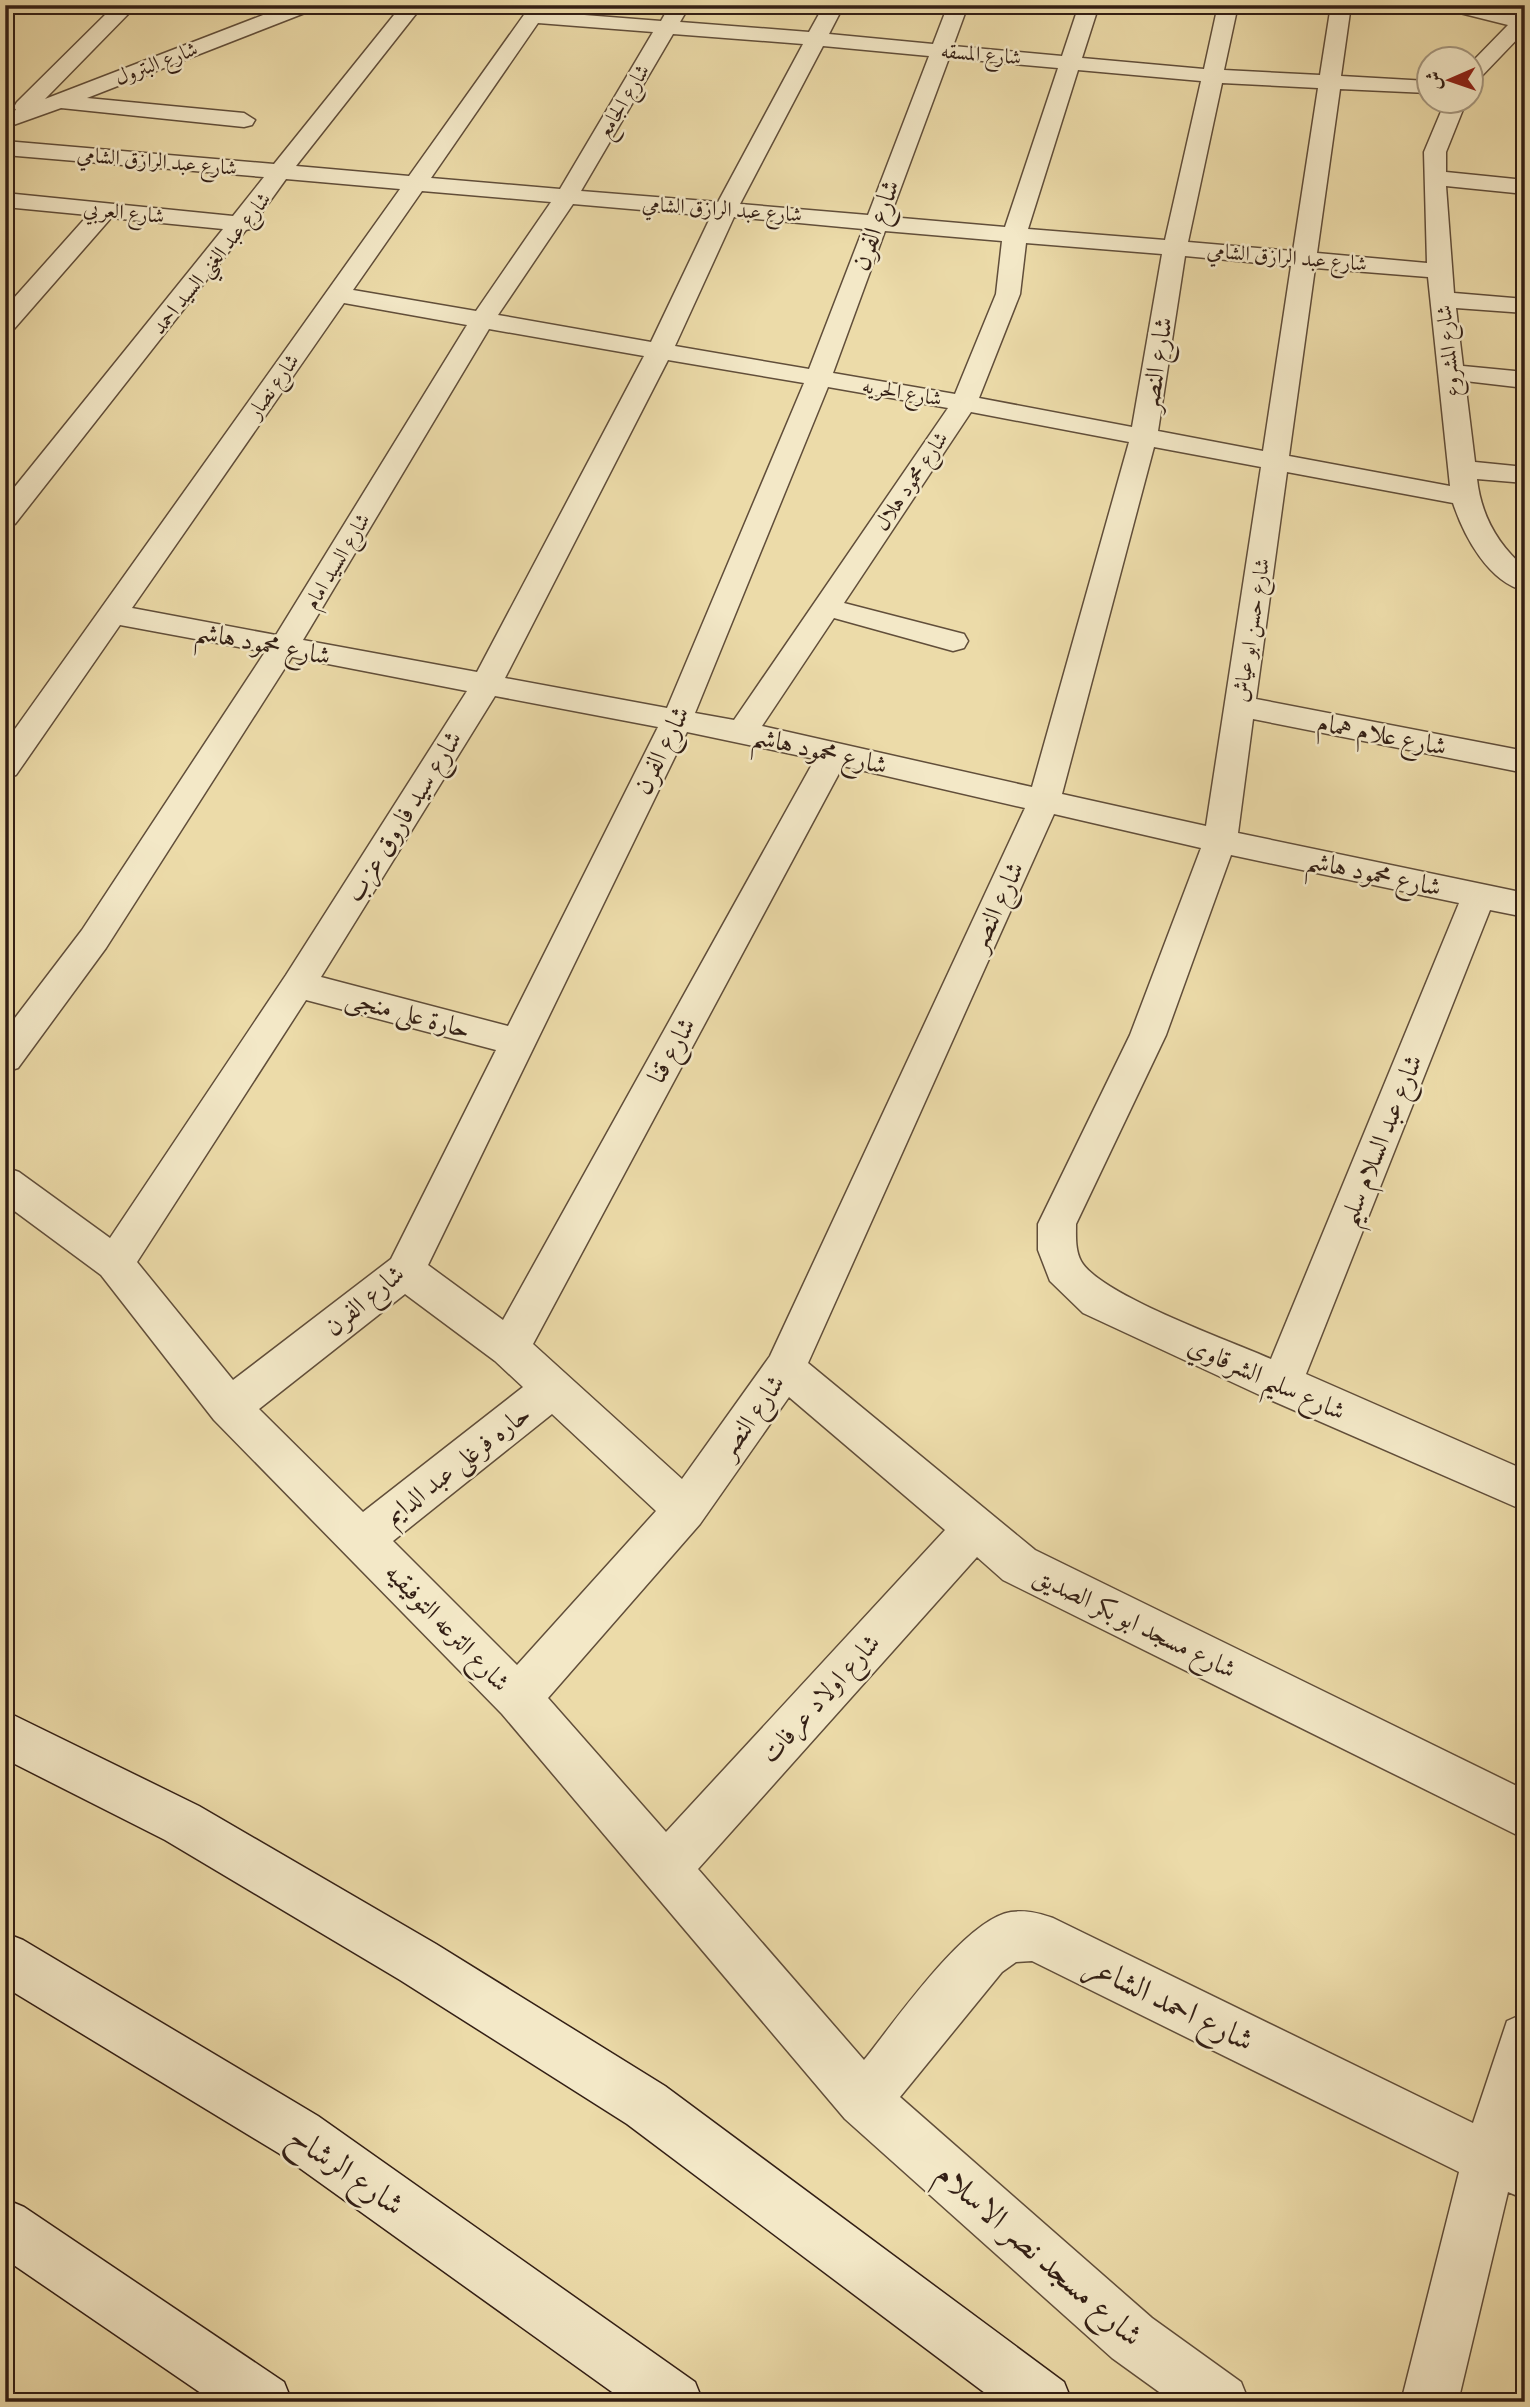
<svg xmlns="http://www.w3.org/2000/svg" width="1530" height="2407" font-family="'IM FELL French Canon',Amiri,serif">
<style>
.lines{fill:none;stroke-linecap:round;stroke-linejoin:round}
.street-casing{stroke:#614e3a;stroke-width:3}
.secondary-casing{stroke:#331f15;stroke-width:3}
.street{fill:#f3e8c7;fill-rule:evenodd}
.secondary{fill:#f3e8c7;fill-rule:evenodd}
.labels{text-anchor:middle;stroke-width:5;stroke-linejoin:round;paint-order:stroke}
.far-street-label{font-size:21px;fill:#331f15;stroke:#f3e8c7}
.street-label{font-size:26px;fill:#331f15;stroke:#f3e8c7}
.near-street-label{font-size:32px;fill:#331f15;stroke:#f3e8c7}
</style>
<rect width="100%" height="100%" fill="#ecdba9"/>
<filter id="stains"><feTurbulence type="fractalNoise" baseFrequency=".00286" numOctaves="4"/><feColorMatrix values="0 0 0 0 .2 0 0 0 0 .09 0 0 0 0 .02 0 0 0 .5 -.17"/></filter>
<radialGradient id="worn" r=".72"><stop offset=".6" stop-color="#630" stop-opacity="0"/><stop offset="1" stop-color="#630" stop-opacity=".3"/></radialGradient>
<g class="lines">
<defs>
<g id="street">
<path d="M115,5H137L45,99L289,5H318L315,9L87,98L244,113L255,120L252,125L244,127L61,108L5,128V114L16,110L14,107L17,102Z"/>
<path d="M402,5H423L296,166L409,176L531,5H551L546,12L661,21L670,5H690L680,22L809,32L824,5H844L829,34L933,44L948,5H968L953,46L1062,56L1079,5H1099L1082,58L1204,69L1218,5H1238L1224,70L1320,75L1331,5H1351L1341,76L1428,81V93L1340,89L1317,253L1427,263L1424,152L1445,102H1466L1446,152V172L1525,180V194L1446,186L1454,293L1525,299V313L1456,308L1463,366L1525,372V388L1465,381L1475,462L1525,467V483L1477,479C1481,515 1497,544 1525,568V591C1488,582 1464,536 1453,503L1287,472L1256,699L1525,751V773L1253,719L1238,833L1525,893V917L1490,910L1306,1374L1525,1470V1511L1266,1398L1083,1313L1050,1281L1038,1250V1224L1130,1035L1201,848L1054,814L808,1363L1035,1550L1525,1790V1839L1003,1580L977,1557L698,1869L864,2060C894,2023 965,1919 1011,1912C1026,1910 1038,1913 1053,1918L1473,2123L1507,2021L1525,2013V2128L1520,2144L1525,2145V2199L1508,2192L1458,2402H1401L1459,2172L1032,1961L1016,1962L1002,1972L900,2097L1152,2318L1241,2382L1249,2402H1173L1112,2358L845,2119L502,1714L214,1420L101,1275L5,1204V1167L19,1172L110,1238L286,975L467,691L292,657L106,948L18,1068L5,1072V1031L82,930L265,652L120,625L16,775L5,778V743L400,189L286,179L250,229L246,230L15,524L5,526V499L223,229L111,218L14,329L5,331V308L88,215L5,207V193L233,216L264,177L5,155V141L274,164ZM538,23L653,32L560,189L431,178ZM673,34L803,44L718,202L581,191ZM823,46L929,56L868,215L740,204ZM949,58L1058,68L1005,227L890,217ZM1078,70L1201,81L1165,240L1028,229ZM1222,83L1318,88L1293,251L1188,242ZM422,191L551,202L476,311L353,290ZM573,204L711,216L651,342L498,315ZM734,217L863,229L809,369L675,346ZM885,231L1002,241L996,294L955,394L833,373ZM1026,243L1162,254L1132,427L979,398L1020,294ZM1185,256L1291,266L1263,451L1158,431ZM1315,268L1428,277L1450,486L1289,456ZM344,303L467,325L276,635L132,608ZM489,329L644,356L477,672L303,640ZM668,360L804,383L667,708L505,678ZM828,387L948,408L734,720L695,713ZM971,412L1129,442L1032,787L762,726L834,618L953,651L964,648L968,641L964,634L844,603ZM1154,447L1261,467L1206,826L1062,794ZM495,696L658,727L508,1026L321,977ZM687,732L815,759L503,1320L428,1265ZM843,766L1025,808L770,1356L682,1479L533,1344ZM1231,855L1459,903L1271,1359C1231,1341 1100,1295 1081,1261C1075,1250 1076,1236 1076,1224L1166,1035ZM306,1000L496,1050L391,1259L233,1380L137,1262ZM405,1294L495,1361L523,1387L363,1512L259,1409ZM789,1397L945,1530L666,1832L548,1698L700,1524ZM552,1414L656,1511L517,1665L393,1541Z"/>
<path d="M1441,5H1477L1518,15L1525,13V31L1477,81L1470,83V64L1508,25L1444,9Z"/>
</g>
<g id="secondary">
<path d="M5,1711L199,1806L436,1944L665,2086L1064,2382L1072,2402H997L627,2124L400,1980L165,1840L5,1759Z"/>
<path d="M5,1933L23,1940L318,2116L695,2382L703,2402H626L280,2154L5,1987Z"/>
<path d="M5,2199L24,2207L284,2382L292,2402H214L5,2259Z"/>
</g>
</defs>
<use href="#street" class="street-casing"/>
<use href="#secondary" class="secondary-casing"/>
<use href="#street" class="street"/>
<use href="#secondary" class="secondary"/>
</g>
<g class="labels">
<g class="far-street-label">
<text transform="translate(981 54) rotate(5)" y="7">شارع المسقه</text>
<text transform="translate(156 63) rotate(-21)" y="7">شارع البترول</text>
<text transform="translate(623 101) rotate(-59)" y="7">شارع الجامع</text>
<text transform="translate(157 161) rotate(5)" y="7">شارع عبد الرازق الشامي</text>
<text transform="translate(722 209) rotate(4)" y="7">شارع عبد الرازق الشامي</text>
<text transform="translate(124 212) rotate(6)" y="7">شارع العربي</text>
<text transform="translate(1287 257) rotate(5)" y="7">شارع عبد الرازق الشامي</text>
<text transform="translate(211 263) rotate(-51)" y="7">شارع عبد الغني السيد احمد</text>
<text transform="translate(1448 351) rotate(-96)" y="7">شارع المشروع</text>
<text transform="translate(273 386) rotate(-55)" y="7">شارع نصار</text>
<text transform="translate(902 392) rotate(10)" y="7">شارع الحريه</text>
<text transform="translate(911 481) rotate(-56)" y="7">شارع محمود هلال</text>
<text transform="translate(337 561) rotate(-59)" y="7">شارع السيد امام</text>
<text transform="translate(1251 630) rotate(-81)" y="7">شارع حسن ابو عياش</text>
</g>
<g class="street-label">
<text transform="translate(875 225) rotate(-70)" y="9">شارع الفرن</text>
<text transform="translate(1156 364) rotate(-81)" y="9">شارع النصر</text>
<text transform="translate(263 643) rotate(11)" y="9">شارع محمود هاشم</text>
<text transform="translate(1382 734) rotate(11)" y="9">شارع علام همام</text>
<text transform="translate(661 750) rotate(-64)" y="9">شارع الفرن</text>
<text transform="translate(820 750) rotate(13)" y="9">شارع محمود هاشم</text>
<text transform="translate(403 816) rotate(-58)" y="9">شارع سيد فاروق عزب</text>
<text transform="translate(1374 873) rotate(12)" y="9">شارع محمود هاشم</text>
<text transform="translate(996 906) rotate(-65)" y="9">شارع النصر</text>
<text transform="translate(408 1013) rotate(15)" y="9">حارة على منجى</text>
<text transform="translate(671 1050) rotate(-61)" y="9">شارع قنا</text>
<text transform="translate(1380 1140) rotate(-68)" y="9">شارع عبد السلام سليم</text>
<text transform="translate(364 1300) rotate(-40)" y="9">شارع الفرن</text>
<text transform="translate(1267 1378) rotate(24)" y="9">شارع سليم الشرقاوي</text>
<text transform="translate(751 1416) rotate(-55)" y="9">شارع النصر</text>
<text transform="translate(457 1464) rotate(-38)" y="9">حاره فرغلى عبد الدايم</text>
<text transform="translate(1135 1622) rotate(26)" y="9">شارع مسجد ابو بكر الصديق</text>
<text transform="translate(448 1627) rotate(46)" y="9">شارع الترعه التوفيقيه</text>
<text transform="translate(820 1698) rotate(-48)" y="9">شارع اولاد عرفات</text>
</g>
<g class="near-street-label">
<text transform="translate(1170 2002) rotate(26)" y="11">شارع احمد الشاعر</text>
<text transform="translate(347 2170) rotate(35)" y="11">شارع الرشاح</text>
<text transform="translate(1040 2254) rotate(41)" y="11">شارع مسجد نصر الاسلام</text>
</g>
</g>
<rect width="1530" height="2407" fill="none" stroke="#ecdba9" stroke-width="28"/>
<rect x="7" y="7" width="1516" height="2393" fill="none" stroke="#331f15" stroke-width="3.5"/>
<rect x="14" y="14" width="1502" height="2379" fill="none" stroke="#331f15" stroke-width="2"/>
<g transform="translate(1450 80) rotate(268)"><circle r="33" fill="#f3e8c7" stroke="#a69880" stroke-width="2"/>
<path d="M0-5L12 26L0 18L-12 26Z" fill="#8f2418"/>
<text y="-10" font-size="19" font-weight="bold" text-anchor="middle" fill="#331f15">ش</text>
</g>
<rect width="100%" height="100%" filter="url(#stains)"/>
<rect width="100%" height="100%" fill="url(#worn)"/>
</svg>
